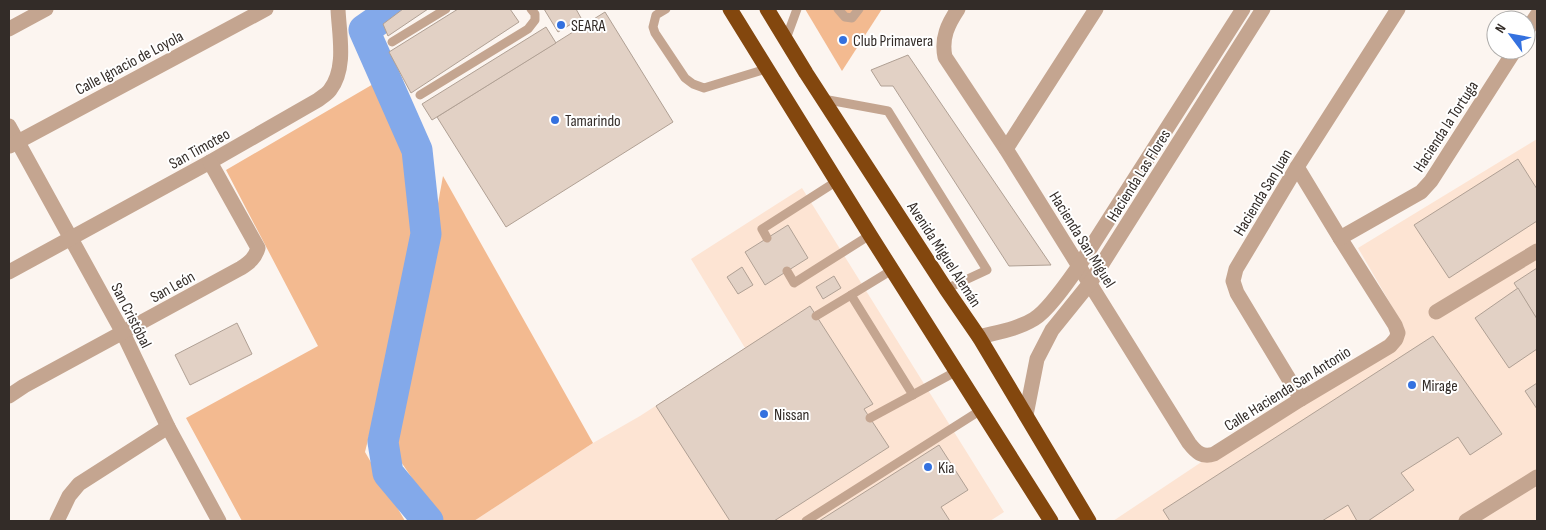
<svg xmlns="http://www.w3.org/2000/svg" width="1546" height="530" font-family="'Sofia Sans Condensed',sans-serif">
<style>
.built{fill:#fde4d3}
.green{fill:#f3ba90}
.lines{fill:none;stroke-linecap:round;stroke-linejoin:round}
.river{stroke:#83a9ea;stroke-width:31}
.building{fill:#e2d1c5;stroke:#b0a094}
.lane{stroke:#c4a590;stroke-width:9}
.street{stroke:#c4a590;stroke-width:15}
.highway{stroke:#83470e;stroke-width:15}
.poi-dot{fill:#3471df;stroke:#fff;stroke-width:2}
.labels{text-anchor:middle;stroke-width:4;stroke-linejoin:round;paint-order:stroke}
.poi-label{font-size:16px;fill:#332c28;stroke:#fff;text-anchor:start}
.street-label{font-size:16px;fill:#332c28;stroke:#fff}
</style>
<rect width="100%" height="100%" fill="#fcf5f0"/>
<g class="built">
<path d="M1537,139V521H1113L1404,327L1358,248Z"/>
<path d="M802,188L1004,512L990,521H474L593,443L640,416L745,348L691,259Z"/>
</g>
<g class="green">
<path d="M805,9H882L842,71Z"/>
<path d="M375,83L404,144L414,207L416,246L365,452L405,521H242L186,418L318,346L226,170Z"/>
<path d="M443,176L593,443L474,521H441L393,450Z"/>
</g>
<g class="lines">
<path class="river" d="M394,9L364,30L417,150L426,234L383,442L388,473L428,521"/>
</g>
<g class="building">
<path d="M403,9H428L388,36L383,24Z"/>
<path d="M458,9H510L519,22L411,93L389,52Z"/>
<path d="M544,9H576L581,18L558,32Z"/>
<path d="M605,12L673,122L506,227L437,117Z"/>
<path d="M546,27L556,43L432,120L422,104Z"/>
<path d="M908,55L1051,265L1009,266L893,86H881L871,70Z"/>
<path d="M1518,159L1537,189V221L1449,278L1414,225Z"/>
<path d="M788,225L808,258L765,285L745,252Z"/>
<path d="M742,267L753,285L738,294L727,277Z"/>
<path d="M1537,268V319L1514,283Z"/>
<path d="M834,276L841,288L823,299L816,287Z"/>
<path d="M1518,288L1537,319V349L1509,368L1475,318Z"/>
<path d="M810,306L873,404L864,409L889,447L774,521H730L656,406Z"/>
<path d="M237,323L252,354L190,385L175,355Z"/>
<path d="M1433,336L1502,434L1470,455L1458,437L1401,473L1414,490L1368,521H1357L1348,505L1322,521H1170L1163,510Z"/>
<path d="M1537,383V409L1525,391Z"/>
<path d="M939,445L968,490L941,507L950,521H819Z"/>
</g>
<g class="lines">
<g class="lane">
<path d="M666,9L656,15L653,27L655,33L685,78L693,84L704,88L766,69"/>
<path d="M838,9L845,17L852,18L859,9"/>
<path d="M786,39L797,9"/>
<path d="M392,42L446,9"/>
<path d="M420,95L528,29L535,20V14L531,9"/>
<path d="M823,99L888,111L987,270L946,289"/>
<path d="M767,238L762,229L837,181"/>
<path d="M892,270L851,295L913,395"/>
<path d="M787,271L794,283L870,235"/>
<path d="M816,316L851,295"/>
<path d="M870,418L957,371"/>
<path d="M806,521L981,410"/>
</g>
<g class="street">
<path d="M958,9C948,24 941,38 945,57L1006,149L1189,443C1196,452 1202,458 1214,454L1301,399L1390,346L1396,339L1398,333L1395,325L1340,238L1297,167"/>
<path d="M9,29L46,9"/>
<path d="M1526,32L1537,15"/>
<path d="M9,126L123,333L168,427L219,521"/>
<path d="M10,146L266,9"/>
<path d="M1006,149L1096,9"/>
<path d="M1340,238L1421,192L1431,181L1515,50"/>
<path d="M9,272L210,162L318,100C322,97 327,94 330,90C347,68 339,34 338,9"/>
<path d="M1436,312L1537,251"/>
<path d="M979,337C998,332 1018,329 1034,319C1048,311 1069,280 1079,266L1243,9"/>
<path d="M9,396L24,386L241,268C250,262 255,258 258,248L210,162"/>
<path d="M1301,399L1237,293L1233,281L1236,269L1297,167L1398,9"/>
<path d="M1026,415L1037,359L1052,330L1090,283L1263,9"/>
<path d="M57,521L69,496L79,484L168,427"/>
<path d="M1466,521L1537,477"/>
</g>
<g class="highway">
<path d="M730,9L870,235L1051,521"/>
<path d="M767,9L806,73L946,289L979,337L1089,521"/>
</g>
</g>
<g class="poi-dot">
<circle cx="561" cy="25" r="5"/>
<circle cx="843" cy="40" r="5"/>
<circle cx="555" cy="120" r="5"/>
<circle cx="1412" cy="385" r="5"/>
<circle cx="764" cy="414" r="5"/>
<circle cx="928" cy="467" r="5"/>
</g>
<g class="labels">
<g class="poi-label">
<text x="571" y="31">SEARA</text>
<text x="853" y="46">Club Primavera</text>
<text x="565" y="126">Tamarindo</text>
<text x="1422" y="391">Mirage</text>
<text x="774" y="420">Nissan</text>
<text x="938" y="473">Kia</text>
</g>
<g class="street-label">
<text transform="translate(129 62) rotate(-28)" y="6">Calle Ignacio de Loyola</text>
<text transform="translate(1445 126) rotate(-57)" y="6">Hacienda la Tortuga</text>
<text transform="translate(199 148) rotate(-29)" y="6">San Timoteo</text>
<text transform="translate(1138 175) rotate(-58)" y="6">Hacienda Las Flores</text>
<text transform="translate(1262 192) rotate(-59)" y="6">Hacienda San Juan</text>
<text transform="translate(1083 239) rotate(58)" y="6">Hacienda San Miguel</text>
<text transform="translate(945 254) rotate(57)" y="6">Avenida Miguel Alemán</text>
<text transform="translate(172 286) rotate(-29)" y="6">San León</text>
<text transform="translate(132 315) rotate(63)" y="6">San Cristóbal</text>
<text transform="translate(1287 388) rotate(-32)" y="6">Calle Hacienda San Antonio</text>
</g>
</g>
<rect width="1546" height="530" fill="none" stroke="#332c28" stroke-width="20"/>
<g transform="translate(1511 35) rotate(302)"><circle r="24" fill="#ffffff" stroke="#adaba9"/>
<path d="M0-4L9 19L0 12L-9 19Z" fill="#3471df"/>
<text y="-8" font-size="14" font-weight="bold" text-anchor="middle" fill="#332c28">N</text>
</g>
</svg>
